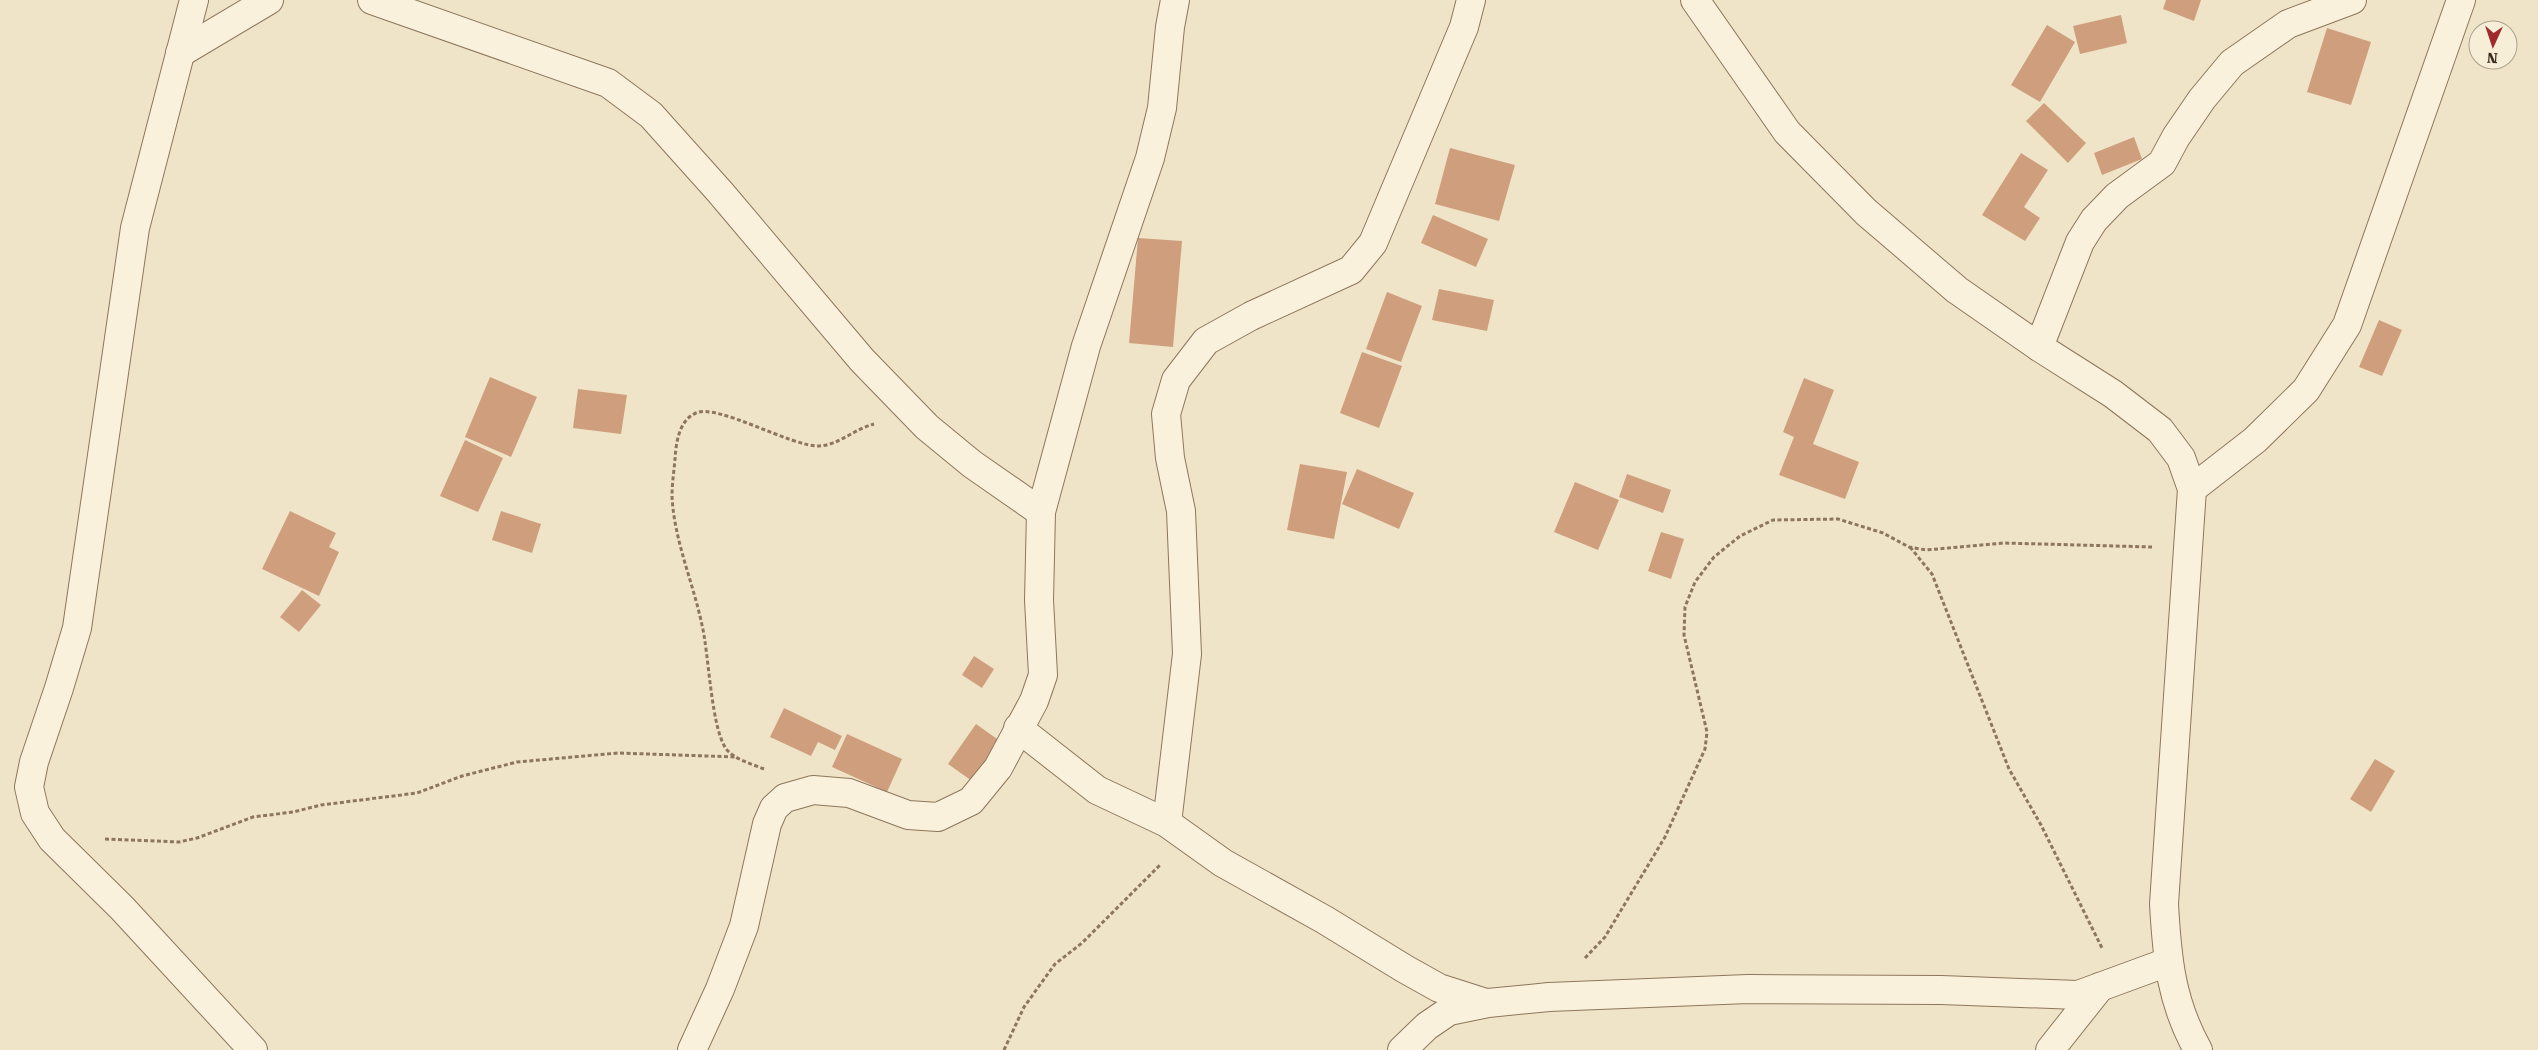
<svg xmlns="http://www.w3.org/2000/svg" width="2538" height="1050" font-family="'Roboto Serif',serif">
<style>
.building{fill:#cf9f7d}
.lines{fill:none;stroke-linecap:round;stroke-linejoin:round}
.minor-casing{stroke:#8d765c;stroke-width:30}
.path{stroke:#8d765c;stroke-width:3;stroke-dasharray:4 2.5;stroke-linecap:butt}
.minor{stroke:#faf1dc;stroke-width:28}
</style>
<rect width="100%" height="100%" fill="#f0e4c8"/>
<g class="building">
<path d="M2166,0H2201L2194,21L2163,9Z"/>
<path d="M2121,15L2127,43L2080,54L2073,26Z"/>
<path d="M2047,25L2075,42L2040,102L2011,85Z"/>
<path d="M2327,28L2371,42L2351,105L2307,92Z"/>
<path d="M2044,103L2086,143L2068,163L2026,121Z"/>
<path d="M2134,137L2142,159L2102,175L2094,153Z"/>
<path d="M1450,148L1515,165L1499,221L1435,204Z"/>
<path d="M2021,153L2048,170L2024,207L2040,218L2025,241L1982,215Z"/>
<path d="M1433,215L1488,239L1476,267L1421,243Z"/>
<path d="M1138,238L1182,241L1173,347L1129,343Z"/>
<path d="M1439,289L1494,300L1487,331L1432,320Z"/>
<path d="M1387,292L1422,306L1401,362L1366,349Z"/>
<path d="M2379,320L2402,330L2382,376L2359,367Z"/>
<path d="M1362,352L1402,366L1379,428L1340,413Z"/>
<path d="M490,377L537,397L511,457L465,437Z"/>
<path d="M1804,378L1834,390L1813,444L1859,462L1845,499L1779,475L1794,437L1783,432Z"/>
<path d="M578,389L627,395L621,434L573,428Z"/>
<path d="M465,440L503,458L478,512L440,496Z"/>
<path d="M1300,464L1347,472L1334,539L1287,530Z"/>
<path d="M1357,469L1414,493L1399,529L1342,504Z"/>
<path d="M1627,474L1671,490L1663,513L1619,497Z"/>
<path d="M1575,482L1619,500L1598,550L1554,532Z"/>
<path d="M290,511L336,533L329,547L339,552L319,596L262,569Z"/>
<path d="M501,511L541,524L532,553L492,540Z"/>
<path d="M1661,532L1684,539L1671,579L1648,571Z"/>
<path d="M302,590L321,605L299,632L280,617Z"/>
<path d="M974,656L994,669L982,688L962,675Z"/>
<path d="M784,708L842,736L835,750L818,742L811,756L770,737Z"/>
<path d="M976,724L1000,741L972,781L948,764Z"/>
<path d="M847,734L902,759L887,792L832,767Z"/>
<path d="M2375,759L2395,771L2371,812L2350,799Z"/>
</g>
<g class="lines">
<defs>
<g id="minor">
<path d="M194,0L135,228L77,628L59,688L34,762L29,787L35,813L52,839L122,908L253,1050"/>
<path d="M372,0L608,83L651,115L720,192L862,360L927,427L972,464L1041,512"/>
<path d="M1695,0L1787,132L1866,212L1957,290L2039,347L2113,394L2160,430L2181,458L2192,489L2164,904C2167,958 2171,1002 2198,1050"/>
<path d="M180,53L269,0"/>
<path d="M2039,347L2080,242L2094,220L2117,196L2162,163L2176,137L2202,99L2232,63L2288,24L2352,0"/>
<path d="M2192,489L2255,440L2306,390L2347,325L2461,0"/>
<path d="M1018,728L1097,790L1167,823L1223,863L1325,920L1405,969L1439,988L1486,1003"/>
<path d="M1167,823L1187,654L1181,511L1170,458L1166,414L1176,380L1206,341L1251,316L1351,270L1373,243L1464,27L1471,0"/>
<path d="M692,1050L720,989L744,926L767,824L774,808L785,798L813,790L849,793L908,815L938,817L971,801L998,768L1034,701L1043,675L1039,600L1041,512L1086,346L1150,158L1162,108L1170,27L1175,0"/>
<path d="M1402,1050L1427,1026L1449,1011L1488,1003L1549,997L1748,989L1941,990L2078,995L2168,962"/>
<path d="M2050,1050L2100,987"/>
</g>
</defs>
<use href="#minor" class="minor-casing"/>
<g class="path">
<path d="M1910,547L1932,574L2009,769L2041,825L2102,948"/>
<path d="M764,769C752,764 736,760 727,750C711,730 709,654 702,625C693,582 674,540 672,496C672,484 674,471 675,459C676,443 679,420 696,413C717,403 792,447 819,446C839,445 854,429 874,424"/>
<path d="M105,839L179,842L197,838L253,817L293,812L321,805L417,793L462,776L517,762L618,753L737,757"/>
<path d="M1585,958L1605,937L1665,837L1705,749L1707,732L1684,635L1685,607L1695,582L1714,557L1740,536L1773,520L1838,519L1883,533L1909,547L1926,550L2004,543L2152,547"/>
<path d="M1004,1050L1024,1007L1055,964L1082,943L1161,864"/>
</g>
<use href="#minor" class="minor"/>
</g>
<g transform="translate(2493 45) rotate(183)"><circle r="24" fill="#f7eed8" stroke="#ada18e"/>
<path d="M0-4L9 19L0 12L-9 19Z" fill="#9e2a2b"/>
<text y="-8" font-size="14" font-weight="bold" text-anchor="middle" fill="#3d2e20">N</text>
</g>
</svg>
